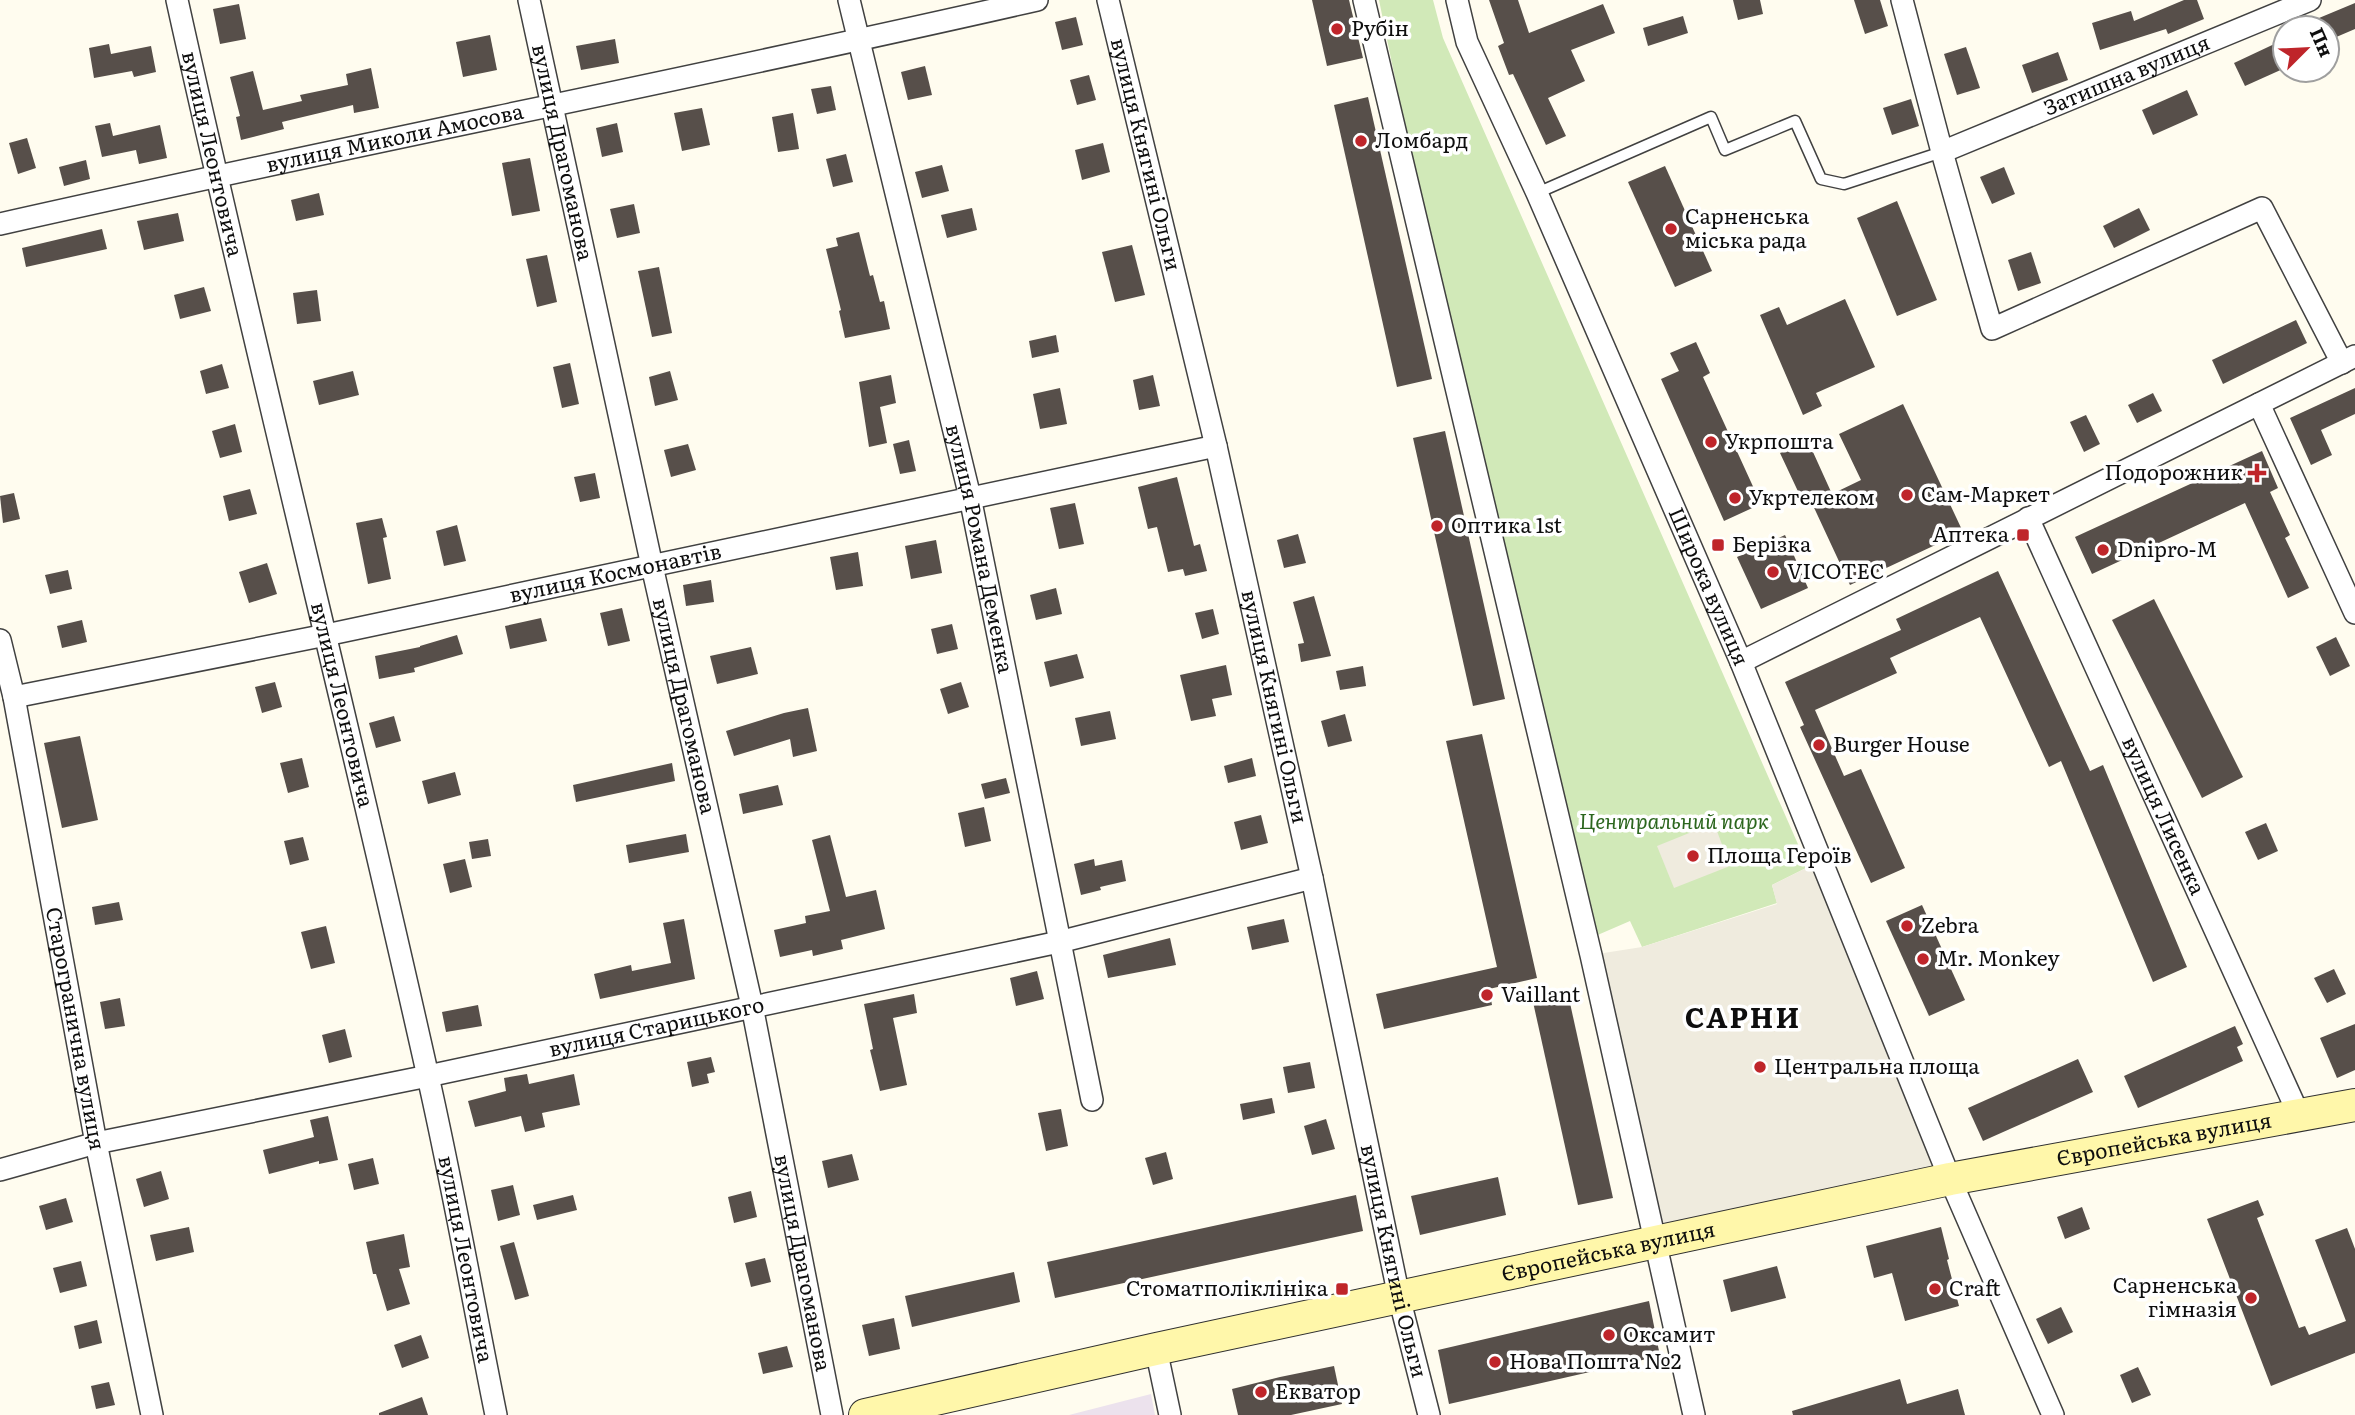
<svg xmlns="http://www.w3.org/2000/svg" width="2355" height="1415" font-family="Literata,serif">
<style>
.industrial{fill:#ece2ed}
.green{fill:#d1e9b8}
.plaza{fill:#efebde}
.building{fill:#574f4a}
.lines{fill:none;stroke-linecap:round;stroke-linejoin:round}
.service-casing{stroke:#414141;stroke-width:13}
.minor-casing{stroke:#414141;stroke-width:24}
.secondary-casing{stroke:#303030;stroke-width:34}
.service{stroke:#fff;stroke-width:10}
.minor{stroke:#fff;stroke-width:21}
.secondary{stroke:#fff7aa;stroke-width:32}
.poi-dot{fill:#bf252a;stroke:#fff;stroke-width:2.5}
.labels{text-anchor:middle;stroke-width:7;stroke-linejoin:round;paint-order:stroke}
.poi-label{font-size:21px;fill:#0e0e0e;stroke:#fff;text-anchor:start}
.street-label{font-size:21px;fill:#0e0e0e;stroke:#fff}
.park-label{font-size:21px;font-style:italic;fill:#2c661e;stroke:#fff}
.district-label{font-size:28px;font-weight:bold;letter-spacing:2px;fill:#0e0e0e;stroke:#fff}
</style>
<rect width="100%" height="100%" fill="#fffcef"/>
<path class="industrial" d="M1151,1394L1155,1415H1069Z"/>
<path class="green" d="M1379,0H1433L1443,38L1808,867L1772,885L1777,903L1642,947L1630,921L1593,937L1408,142Z"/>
<g class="plaza">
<path d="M1714,823L1730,866L1674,888L1657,846Z"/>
<path d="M1822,863L1950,1179L1656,1244L1591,955L1642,947L1777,904L1772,885L1808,867Z"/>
</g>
<g class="building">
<path d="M1312,0H1349L1363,58L1327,66Z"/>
<path d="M1489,0H1518L1529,33L1603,4L1615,33L1571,50L1585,81L1548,98L1566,136L1546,145L1513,74L1509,75L1498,46L1504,43Z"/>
<path d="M1733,0H1760L1763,14L1738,20Z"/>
<path d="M1854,0H1880L1888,26L1865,34Z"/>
<path d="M2184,0H2197L2204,19L2168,34L2166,29L2100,50L2092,23L2131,11L2134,21Z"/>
<path d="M2355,3V29L2327,41V28H2295Z"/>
<path d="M239,4L246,39L220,44L213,9Z"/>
<path d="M1683,16L1688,33L1648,46L1643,28Z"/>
<path d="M1076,17L1083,45L1062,50L1055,22Z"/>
<path d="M490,35L497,70L463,77L456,42Z"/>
<path d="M615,39L619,63L581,70L576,46Z"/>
<path d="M2285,39V68L2245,86L2234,63Z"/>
<path d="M109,44L111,54L151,46L156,72L134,77L132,71L94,78L89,48Z"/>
<path d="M1966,47L1980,88L1957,95L1944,54Z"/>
<path d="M2058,52L2068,80L2032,93L2022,65Z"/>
<path d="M925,66L932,95L908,100L901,72Z"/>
<path d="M371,68L379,108L354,113L353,105L282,122L284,129L241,140L236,117L240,116L230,77L253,71L263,110L302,101L300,95L348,85L346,74Z"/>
<path d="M1089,75L1096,100L1077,105L1070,80Z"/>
<path d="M831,86L836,110L817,114L811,89Z"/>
<path d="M2187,90L2198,115L2153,135L2142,110Z"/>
<path d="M1368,97L1432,379L1397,387L1334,105Z"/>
<path d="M1911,99L1919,126L1892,135L1883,108Z"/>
<path d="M702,108L710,145L682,151L674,113Z"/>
<path d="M793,113L799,149L778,152L772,117Z"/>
<path d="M110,123L113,136L160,125L167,158L139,164L136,150L102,157L95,126Z"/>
<path d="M617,123L623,152L602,157L596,128Z"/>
<path d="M27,138L36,168L18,174L9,143Z"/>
<path d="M1103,143L1110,172L1082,180L1075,150Z"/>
<path d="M846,154L853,182L833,187L826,159Z"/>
<path d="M530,158L540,211L512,216L502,163Z"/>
<path d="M86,160L90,179L64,186L59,167Z"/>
<path d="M942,165L949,191L922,198L915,172Z"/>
<path d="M1665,166L1712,271L1675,287L1628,182Z"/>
<path d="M2004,167L2015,194L1992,204L1980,177Z"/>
<path d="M319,193L324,215L296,221L291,200Z"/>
<path d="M1897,201L1937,300L1897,316L1857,218Z"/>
<path d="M634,204L640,233L617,238L610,209Z"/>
<path d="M972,208L977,230L947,238L941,215Z"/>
<path d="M2139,208L2150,230L2114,248L2103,226Z"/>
<path d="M178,213L184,241L144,250L137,221Z"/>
<path d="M102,229L107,249L26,267L22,248Z"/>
<path d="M859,232L870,276L873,275L880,302L884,301L890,329L845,338L839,311L841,310L826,249L838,246L836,238Z"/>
<path d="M1132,245L1145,295L1115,302L1102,252Z"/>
<path d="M2031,252L2041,283L2018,291L2008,260Z"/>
<path d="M547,255L557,302L537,307L526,259Z"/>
<path d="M659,267L672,333L652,337L638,271Z"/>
<path d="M204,287L211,311L180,319L174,295Z"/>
<path d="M317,290L321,321L297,324L293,293Z"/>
<path d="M1845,299L1875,367L1816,393L1822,406L1803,415L1760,315L1779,307L1787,325Z"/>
<path d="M2296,320L2307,343L2223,384L2212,360Z"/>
<path d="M1056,335L1059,352L1032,358L1029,341Z"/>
<path d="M1696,342L1710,373L1703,377L1761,504L1724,521L1661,379L1679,371L1670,353Z"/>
<path d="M570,363L579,404L562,408L553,367Z"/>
<path d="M222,364L229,388L206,394L200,371Z"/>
<path d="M353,371L359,395L319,405L313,381Z"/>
<path d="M670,371L678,400L655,406L649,377Z"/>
<path d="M891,375L896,403L880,407L887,443L869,447L859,382Z"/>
<path d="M1153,375L1160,406L1139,410L1133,380Z"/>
<path d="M1060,388L1067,424L1040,429L1033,394Z"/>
<path d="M2355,388V414L2321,430L2332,455L2311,465L2290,418Z"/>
<path d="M2153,393L2162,411L2137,423L2128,405Z"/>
<path d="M1903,404L1963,532L1850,585L1810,499L1803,502L1780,453L1808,441L1832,494L1861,480L1839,434Z"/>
<path d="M2086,415L2100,444L2084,452L2070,422Z"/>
<path d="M235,424L242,452L220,458L212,431Z"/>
<path d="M1445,431L1505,699L1473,706L1413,438Z"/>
<path d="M909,440L916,471L900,474L893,444Z"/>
<path d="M688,444L696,470L671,477L664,450Z"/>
<path d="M2262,451L2278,488L2270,492L2290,535L2285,538L2309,588L2288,598L2245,503L2092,574L2075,537Z"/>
<path d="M595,473L600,498L580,502L574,477Z"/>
<path d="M1177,477L1194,546L1200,544L1207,571L1185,576L1183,569L1168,572L1157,527L1148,529L1138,487Z"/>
<path d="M250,489L257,514L229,521L223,496Z"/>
<path d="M14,493L20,519L3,523L0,496Z"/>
<path d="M1075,503L1084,544L1059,549L1050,508Z"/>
<path d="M382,518L387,537L383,538L391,579L368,584L356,523Z"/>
<path d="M457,525L466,561L444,566L436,531Z"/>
<path d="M1298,534L1306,563L1284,568L1277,540Z"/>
<path d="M1785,535L1808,588L1761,609L1737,557Z"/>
<path d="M936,540L942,573L911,579L905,546Z"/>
<path d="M858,552L863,586L836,590L830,557Z"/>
<path d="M267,563L277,594L249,603L239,572Z"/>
<path d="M68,570L72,589L50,594L45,575Z"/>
<path d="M1998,571L2090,771L2103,765L2187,967L2153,982L2061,761L2049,767L1980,617L1890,658L1897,673L1815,710L1844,776L1861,769L1905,868L1871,883L1800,727L1804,725L1785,682L1901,630L1896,619Z"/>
<path d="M711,580L714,602L686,606L683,585Z"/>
<path d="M1056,588L1062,614L1036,620L1030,595Z"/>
<path d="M1314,596L1331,656L1301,662L1298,644L1304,643L1293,602Z"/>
<path d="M2154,599L2243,777L2202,798L2112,620Z"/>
<path d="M622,608L630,641L608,646L600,613Z"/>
<path d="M1213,609L1219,634L1202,639L1195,613Z"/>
<path d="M541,618L547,641L510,649L505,626Z"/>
<path d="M82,620L87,642L62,648L57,626Z"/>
<path d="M952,624L958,649L937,654L931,629Z"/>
<path d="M457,635L463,654L414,668L415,672L379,679L375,656L420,647V646Z"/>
<path d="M2336,637L2350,666L2330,676L2316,647Z"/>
<path d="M751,647L758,674L717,684L710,656Z"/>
<path d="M1077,654L1084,678L1050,687L1044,662Z"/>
<path d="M1226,665L1232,695L1212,699L1216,716L1191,721L1180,675Z"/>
<path d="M1363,666L1366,686L1340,690L1336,671Z"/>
<path d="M275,682L282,707L262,713L255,687Z"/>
<path d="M961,682L969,707L948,714L940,689Z"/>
<path d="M808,708L817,751L793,757L790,739L734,756L726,731L784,713Z"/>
<path d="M1110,711L1116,739L1081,746L1075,718Z"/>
<path d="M1345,714L1352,741L1328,747L1321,721Z"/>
<path d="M394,716L401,741L376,748L369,723Z"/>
<path d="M1482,734L1537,978L1489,989L1492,1005L1384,1029L1376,994L1497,967L1446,741Z"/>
<path d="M80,736L98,820L62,828L44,743Z"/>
<path d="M302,758L309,787L288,793L280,763Z"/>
<path d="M1252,758L1256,776L1228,783L1224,766Z"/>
<path d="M672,763L675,781L576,802L573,785Z"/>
<path d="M455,772L461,795L428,804L422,781Z"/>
<path d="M1006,778L1010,793L985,799L981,784Z"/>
<path d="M778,785L783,805L743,814L739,794Z"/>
<path d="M984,807L991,841L965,847L958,813Z"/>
<path d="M1261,815L1268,843L1241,850L1234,822Z"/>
<path d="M2266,823L2278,851L2258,860L2245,832Z"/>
<path d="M686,834L689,852L629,863L626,845Z"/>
<path d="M830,835L846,897L876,890L885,929L841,940L843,949L813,956L812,950L780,957L774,930L806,923L805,916L830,911L812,840Z"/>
<path d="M303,837L309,860L290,865L284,841Z"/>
<path d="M488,839L491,856L472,859L469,842Z"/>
<path d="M465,859L472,887L450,893L443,864Z"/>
<path d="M1094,859L1095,866L1122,860L1126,881L1100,887L1101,890L1081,895L1074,864Z"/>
<path d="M119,902L123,920L95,925L92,907Z"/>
<path d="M1922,905L1965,1000L1929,1016L1886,921Z"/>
<path d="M684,919L695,979L600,999L594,974L631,965L632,971L671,963L663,923Z"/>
<path d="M1284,919L1289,942L1252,950L1247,927Z"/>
<path d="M326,926L335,963L311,969L301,932Z"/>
<path d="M1170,938L1176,965L1108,978L1103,955Z"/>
<path d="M2334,969L2346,994L2327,1003L2314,978Z"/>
<path d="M1037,971L1044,999L1016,1006L1010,978Z"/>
<path d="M914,994L917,1013L893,1018L907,1085L880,1091L870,1050L873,1049L864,1004Z"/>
<path d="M1568,994L1613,1198L1578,1205L1533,1002Z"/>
<path d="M120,998L125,1026L105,1029L100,1002Z"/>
<path d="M478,1005L482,1026L446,1032L442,1012Z"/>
<path d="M2355,1024V1070L2337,1078L2320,1038Z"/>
<path d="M2235,1026L2243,1044L2237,1047L2243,1061L2138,1108L2124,1076Z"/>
<path d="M345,1029L352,1057L329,1063L322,1035Z"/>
<path d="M711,1057L715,1072L707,1074L709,1083L692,1087L687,1062Z"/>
<path d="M2078,1059L2093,1092L1983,1141L1968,1108Z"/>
<path d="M1310,1062L1315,1088L1288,1093L1283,1067Z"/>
<path d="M527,1074L529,1084L574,1074L580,1105L542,1113L545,1127L525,1132L521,1116L475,1127L468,1101L506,1091L504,1078Z"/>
<path d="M1272,1098L1275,1113L1243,1120L1240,1104Z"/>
<path d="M1061,1109L1068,1146L1046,1151L1038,1113Z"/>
<path d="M328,1116L338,1160L319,1164V1161L269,1174L263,1150L314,1137L310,1120Z"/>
<path d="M1326,1119L1335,1149L1312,1155L1304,1126Z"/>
<path d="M1166,1152L1173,1179L1153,1185L1145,1158Z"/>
<path d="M852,1154L859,1180L828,1188L822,1161Z"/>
<path d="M373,1158L379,1184L354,1190L348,1164Z"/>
<path d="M161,1171L169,1199L144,1207L136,1179Z"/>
<path d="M1498,1177L1506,1215L1420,1235L1411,1196Z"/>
<path d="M513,1185L520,1215L498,1221L491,1190Z"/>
<path d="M751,1191L757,1217L734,1223L728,1197Z"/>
<path d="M573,1195L577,1210L537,1220L533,1205Z"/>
<path d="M1356,1195L1363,1231L1055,1298L1047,1262Z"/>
<path d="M66,1198L73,1222L46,1230L39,1206Z"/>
<path d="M2258,1200L2264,1215L2257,1218L2299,1328L2305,1326L2309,1335L2346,1321L2315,1240L2347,1228L2355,1249V1353L2271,1386L2207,1219Z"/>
<path d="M2082,1207L2090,1229L2065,1239L2057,1217Z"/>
<path d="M189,1227L194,1252L156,1261L150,1235Z"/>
<path d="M1941,1227L1949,1259L1947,1260L1959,1306L1905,1321L1892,1273L1874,1278L1866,1246Z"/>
<path d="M404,1234L410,1267L399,1269L410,1304L387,1311L376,1274H373L366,1242Z"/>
<path d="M514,1242L529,1296L515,1300L500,1246Z"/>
<path d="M765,1258L771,1282L751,1287L745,1263Z"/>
<path d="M81,1261L87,1286L60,1293L53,1268Z"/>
<path d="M1777,1266L1786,1298L1731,1312L1723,1280Z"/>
<path d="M1014,1272L1020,1302L912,1327L905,1296Z"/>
<path d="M1649,1301L1660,1356L1449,1404L1438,1350Z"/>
<path d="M2061,1307L2073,1332L2048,1344L2036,1319Z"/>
<path d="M894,1318L900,1349L869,1356L862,1325Z"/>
<path d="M97,1320L102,1343L79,1349L74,1326Z"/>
<path d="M421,1335L429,1358L402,1368L394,1345Z"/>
<path d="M787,1346L793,1367L763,1374L758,1353Z"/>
<path d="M1334,1366L1342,1404L1291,1415H1238L1232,1389L1280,1377Z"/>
<path d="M2138,1367L2151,1395L2132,1403L2120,1375Z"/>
<path d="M1900,1379L1907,1404L1958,1389L1965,1415H1793L1792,1411Z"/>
<path d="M109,1382L115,1405L96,1409L91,1386Z"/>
<path d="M422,1397L428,1415H379V1413Z"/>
</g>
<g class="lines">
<defs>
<path id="service" d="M1537,193L1711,117L1725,150L1795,121L1821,179L1844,184L1942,152"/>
<g id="minor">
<path id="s1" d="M177,0C256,358 347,714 427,1072C453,1186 473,1301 496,1415"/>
<path id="s2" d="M529,0L652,566L752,1006L832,1415"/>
<path id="s3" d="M849,0L970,497L1092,1100"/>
<path id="s4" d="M1108,0L1216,446L1312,878L1399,1297L1429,1415"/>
<path d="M1364,0L1591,955L1694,1415"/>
<path id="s5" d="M1457,0L1467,42L1537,193L1741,662L1950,1179L2053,1415"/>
<path d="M1902,0L1942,152L1992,329L2262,208L2342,363"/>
<path id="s6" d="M1942,152L2310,0"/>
<path id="s7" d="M0,224C345,146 692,79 1037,0"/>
<path d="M2259,404L2355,613"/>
<path id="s8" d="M2028,518L2299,1115"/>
<path id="s9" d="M0,640L14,697L96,1143L152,1415"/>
<path d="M1741,662L2355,356"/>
<path id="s10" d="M14,697L326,635L1216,446"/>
<path id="s11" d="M0,1170L96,1143L428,1076L1059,942L1312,878"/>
<path d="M1156,1349L1170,1415"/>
</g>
<g id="secondary">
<path id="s12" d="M865,1415L1156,1349L1950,1179L2355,1105"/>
</g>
</defs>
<use href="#service" class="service-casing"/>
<use href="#minor" class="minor-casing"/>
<use href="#secondary" class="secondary-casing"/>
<use href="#service" class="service"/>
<use href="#minor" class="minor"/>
<use href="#secondary" class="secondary"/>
</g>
<g class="poi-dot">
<circle cx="1337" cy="29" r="7"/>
<circle cx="1361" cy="141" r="7"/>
<circle cx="1671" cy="229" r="7"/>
<circle cx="1711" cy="442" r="7"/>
<path d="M2253.5 462.5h7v7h7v7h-7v7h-7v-7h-7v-7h7z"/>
<circle cx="1907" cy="495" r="7"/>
<circle cx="1735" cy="498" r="7"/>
<circle cx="1437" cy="526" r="7"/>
<rect x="2016" y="528" width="14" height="14" rx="3.5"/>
<rect x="1711" y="538" width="14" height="14" rx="3.5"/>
<circle cx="2103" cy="550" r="7"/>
<circle cx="1773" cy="572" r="7"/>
<circle cx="1819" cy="745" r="7"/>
<circle cx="1693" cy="856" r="7"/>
<circle cx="1907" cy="926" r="7"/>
<circle cx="1923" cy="959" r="7"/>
<circle cx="1487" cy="995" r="7"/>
<circle cx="1760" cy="1067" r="7"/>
<rect x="1335" y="1282" width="14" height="14" rx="3.5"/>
<circle cx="1935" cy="1289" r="7"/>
<circle cx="2251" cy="1298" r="7"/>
<circle cx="1609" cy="1335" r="7"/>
<circle cx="1495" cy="1362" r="7"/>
<circle cx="1261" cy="1392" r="7"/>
</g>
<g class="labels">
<g class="poi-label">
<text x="1351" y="36">Рубін</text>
<text x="1375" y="148">Ломбард</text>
<text x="1685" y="224">Сарненська<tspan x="1685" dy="24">міська рада</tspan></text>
<text x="1725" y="449">Укрпошта</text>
<text x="2243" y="480" text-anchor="end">Подорожник</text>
<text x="1921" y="502">Сам-Маркет</text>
<text x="1749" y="505">Укртелеком</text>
<text x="1451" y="533">Оптика 1st</text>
<text x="2009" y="542" text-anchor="end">Аптека</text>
<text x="1732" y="552">Берізка</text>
<text x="2117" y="557">Dnipro-M</text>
<text x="1787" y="579">VICOTEC</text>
<text x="1833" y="752">Burger House</text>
<text x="1707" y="863">Площа Героїв</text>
<text x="1921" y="933">Zebra</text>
<text x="1937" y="966">Mr. Monkey</text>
<text x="1501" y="1002">Vaillant</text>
<text x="1774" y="1074">Центральна площа</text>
<text x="2237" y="1293" text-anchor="end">Сарненська<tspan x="2237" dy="24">гімназія</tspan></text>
<text x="1328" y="1296" text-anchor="end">Стоматполіклініка</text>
<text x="1949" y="1296">Craft</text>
<text x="1623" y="1342">Оксамит</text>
<text x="1509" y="1369">Нова Пошта №2</text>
<text x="1275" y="1399">Екватор</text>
</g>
<g class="street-label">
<text dy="7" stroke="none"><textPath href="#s6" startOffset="200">Затишна вулиця</textPath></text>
<text dy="7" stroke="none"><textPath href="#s7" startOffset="404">вулиця Миколи Амосова</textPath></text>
<text dy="7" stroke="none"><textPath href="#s2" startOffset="156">вулиця Драгоманова</textPath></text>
<text dy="7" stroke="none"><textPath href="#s1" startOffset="158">вулиця Леонтовича</textPath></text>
<text dy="7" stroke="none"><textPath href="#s4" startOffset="159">вулиця Княгині Ольги</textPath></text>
<text dy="7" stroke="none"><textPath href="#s3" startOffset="564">вулиця Романа Деменка</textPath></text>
<text dy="7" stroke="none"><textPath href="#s10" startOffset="614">вулиця Космонавтів</textPath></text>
<text dy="7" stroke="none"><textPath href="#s5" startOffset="639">Широка вулиця</textPath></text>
<text dy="7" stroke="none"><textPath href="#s1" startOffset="724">вулиця Леонтовича</textPath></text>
<text dy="7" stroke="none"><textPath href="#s4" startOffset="726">вулиця Княгині Ольги</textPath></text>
<text dy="7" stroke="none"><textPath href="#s2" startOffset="723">вулиця Драгоманова</textPath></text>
<text dy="7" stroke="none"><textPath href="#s8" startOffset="327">вулиця Лисенка</textPath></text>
<text dy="7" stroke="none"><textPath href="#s9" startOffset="396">Старогранична вулиця</textPath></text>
<text dy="7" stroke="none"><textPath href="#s11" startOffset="672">вулиця Старицького</textPath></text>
<text dy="7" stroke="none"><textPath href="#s12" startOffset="1328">Європейська вулиця</textPath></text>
<text dy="7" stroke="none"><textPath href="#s12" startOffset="761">Європейська вулиця</textPath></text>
<text dy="7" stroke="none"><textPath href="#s1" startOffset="1292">вулиця Леонтовича</textPath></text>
<text dy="7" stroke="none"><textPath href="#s2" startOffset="1292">вулиця Драгоманова</textPath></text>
<text dy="7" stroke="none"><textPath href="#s4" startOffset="1293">вулиця Княгині Ольги</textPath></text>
</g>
<g class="park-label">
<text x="1674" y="829">Центральний парк</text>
</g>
<g class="district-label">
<text x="1743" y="1028">САРНИ</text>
</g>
</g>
<g transform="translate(2306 49) rotate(66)"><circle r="33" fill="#ffffff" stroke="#9f9f9f" stroke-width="2"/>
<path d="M0-5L12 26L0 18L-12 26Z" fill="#bf252a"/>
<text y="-10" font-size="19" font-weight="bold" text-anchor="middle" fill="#0e0e0e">Пн</text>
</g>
</svg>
